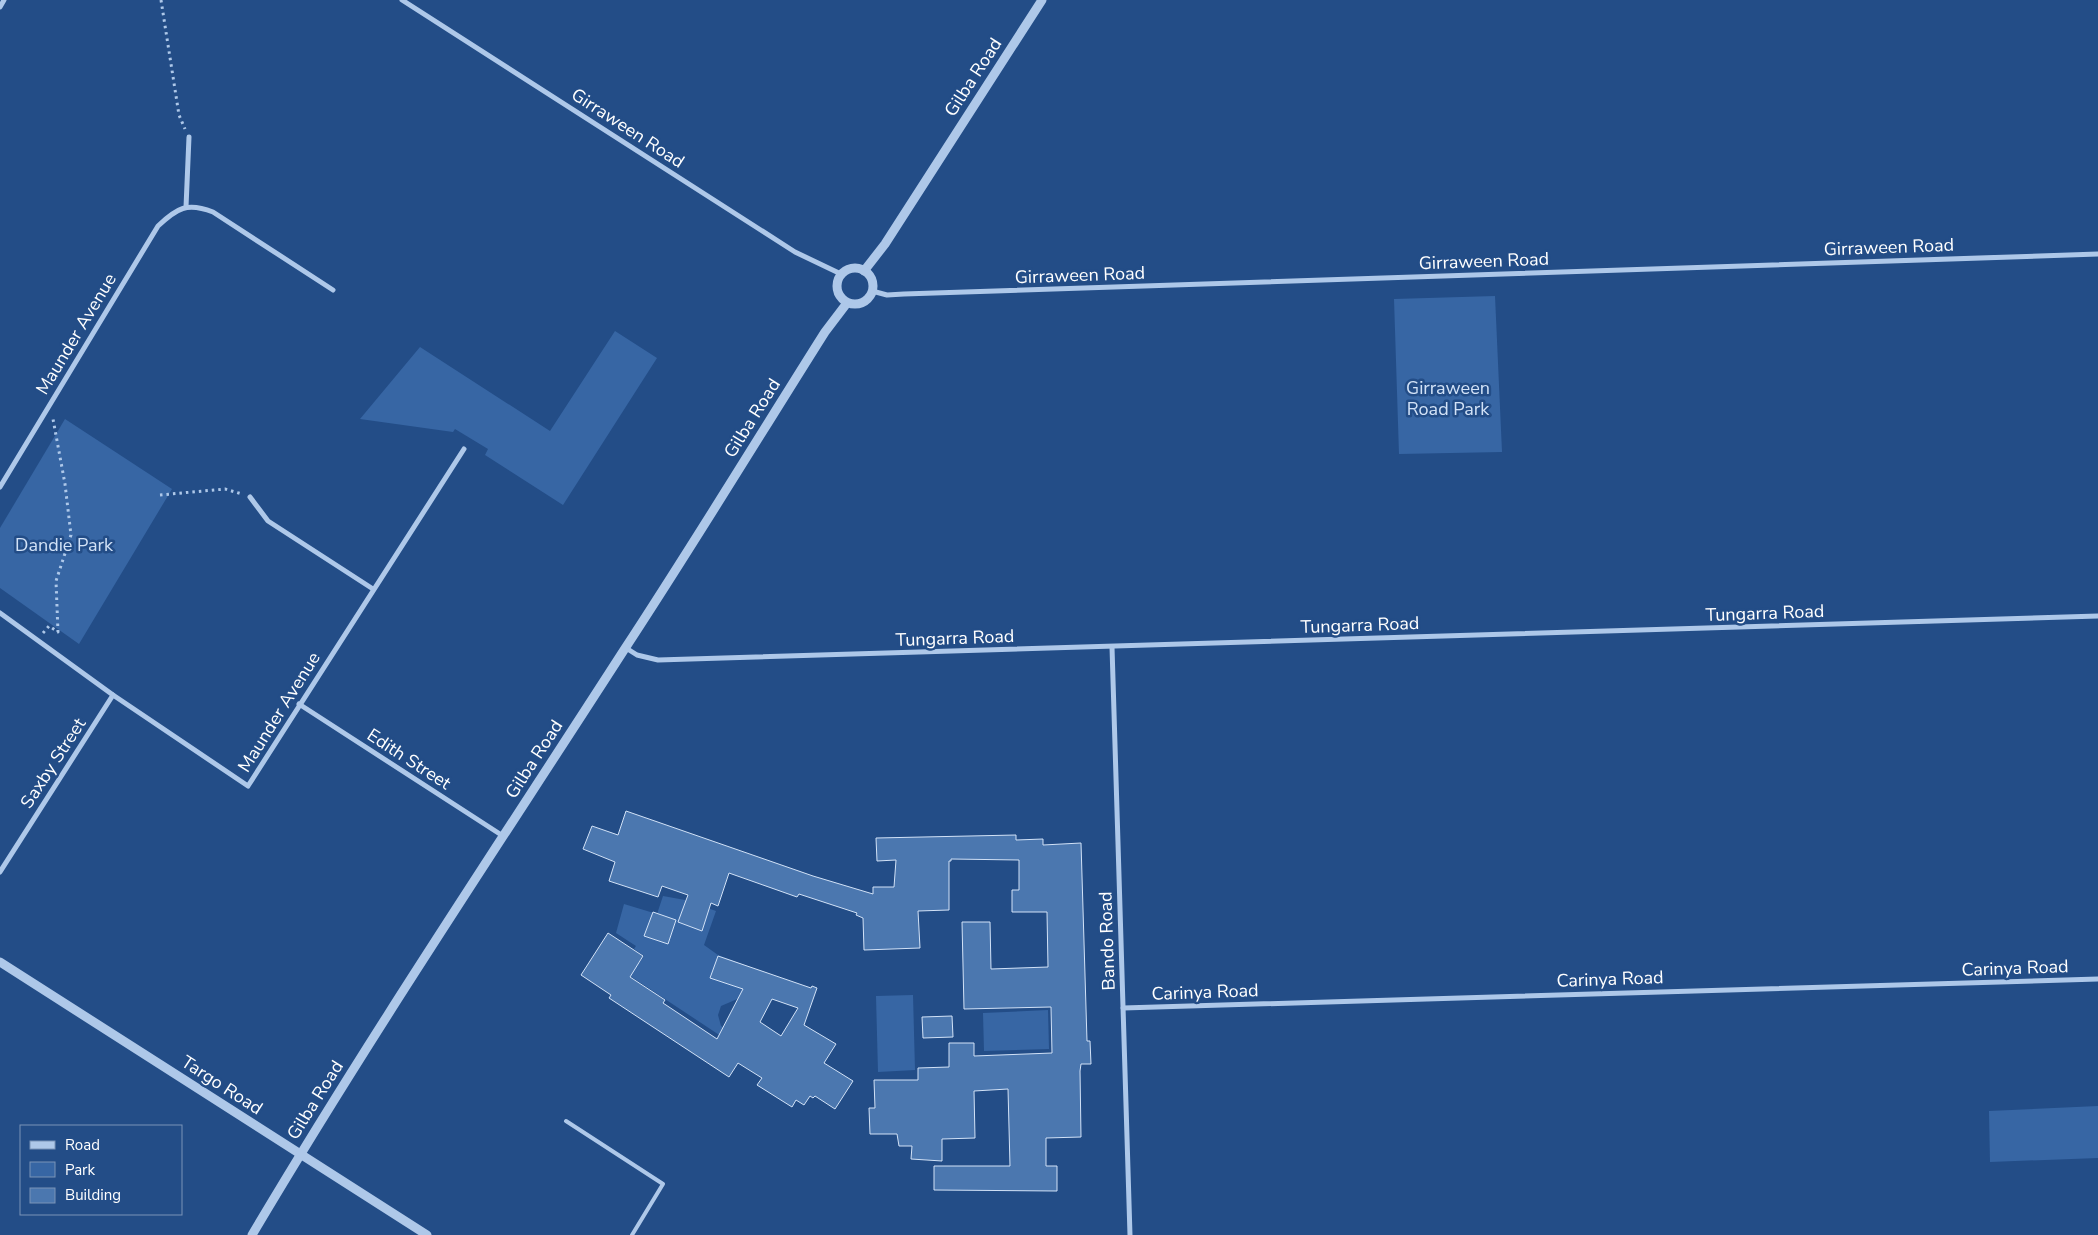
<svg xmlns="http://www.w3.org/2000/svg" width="2098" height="1235" font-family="'Nunito Sans',sans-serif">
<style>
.green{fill:#3766a4}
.building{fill:#4b77af;stroke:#d2e2f7;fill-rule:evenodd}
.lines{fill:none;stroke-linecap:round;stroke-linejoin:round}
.path{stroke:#aec8e9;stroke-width:3;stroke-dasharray:2.5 4;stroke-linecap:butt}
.service{stroke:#aec8e9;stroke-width:4}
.minor{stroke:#aec8e9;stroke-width:5}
.tertiary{stroke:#aec8e9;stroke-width:9}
.labels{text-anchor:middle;stroke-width:5;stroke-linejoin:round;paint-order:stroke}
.street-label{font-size:18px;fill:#fff;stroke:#234d87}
.park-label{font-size:18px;fill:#d2e2f7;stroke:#234d87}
</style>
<rect width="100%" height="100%" fill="#234d87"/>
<g class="green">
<path d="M1495,296L1502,452L1399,454L1394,299Z"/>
<path d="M615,331L657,358L563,505L485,455L488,449L455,429L453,432L360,419L420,347L550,431Z"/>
<path d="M65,419L172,489L79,644L0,588V528Z"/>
<path d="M663,896L685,900L716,911L704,945L718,955L768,974L742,997L721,1006L718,1015L721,1026L750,1040L742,1050L621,970L629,957L639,963L644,956L634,949L636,946L616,933L624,904L657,914Z"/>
<path d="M913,995L915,1070L878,1072L876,996Z"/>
<path d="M1048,1010L1049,1049L984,1051L983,1013Z"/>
<path d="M2098,1106V1158L1990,1162L1989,1111Z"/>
</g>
<g class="building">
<path d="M626,811L813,876L873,894V887H894L896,860L877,861L876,838L1016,835V840L1043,839V845L1081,843L1087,1041H1090L1091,1064H1081L1080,1071L1081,1137L1046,1138V1166H1057V1191L934,1190V1166H1010L1008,1089L974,1091L975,1138L942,1139V1161L911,1159L912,1146H899L897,1134H870L869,1108H875L874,1080H918V1068L949,1067V1043H974V1056L1052,1053L1051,1007L964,1009L962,922H990L991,969L1048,967L1047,912H1012V890H1019V860L951,859V861H949V910L918,911L920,948L864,950L863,918L856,915L857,913L799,894L797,897L729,873L718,906L711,903L702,931L678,922L688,895L662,886L658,897L609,881L615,862L583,849L592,826L618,835Z"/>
<path d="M653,912L676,920L668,944L644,936Z"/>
<path d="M608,933L643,956L630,977L665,1000L663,1003L717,1039L743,989L710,978L718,956L811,988L812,986L817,988L804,1025L836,1044L824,1063L853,1081L835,1109L815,1096L813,1098L810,1096L804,1105L796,1100L792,1107L757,1085L762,1078L738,1063L729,1077L609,998L611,995L581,975ZM772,999L798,1008L781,1036L760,1022Z"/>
<path d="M952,1016L953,1037L923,1038L922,1017Z"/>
</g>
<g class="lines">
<g class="path">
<path d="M161,0L179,115L185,129"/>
<path d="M160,495L225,489L242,494"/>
<path d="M43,633L49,626L58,632L56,581L71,535L65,484L53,419"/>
</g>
<path class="service" d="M566,1121L663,1184L632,1235"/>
<g class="minor">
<path d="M402,0L795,252L841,274"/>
<path d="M0,7L4,0"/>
<path d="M186,207L189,137"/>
<path d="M872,291L887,295L904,294L2098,254"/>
<path d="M0,487L158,226C177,208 187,202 213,212L333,290"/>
<path d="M250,497L268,521L373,589"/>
<path d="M0,613L113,695L248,786L464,449"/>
<path d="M1112,647L1130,1235"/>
<path d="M626,648L637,655L658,660L2098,616"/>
<path d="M299,704L503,836"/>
<path d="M0,872L113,695"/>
<path d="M1123,1008L2098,979"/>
</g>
<g class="tertiary">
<circle cx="855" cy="286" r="18"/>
<path d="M864,271L885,244L1042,0"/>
<path d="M0,962L427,1235"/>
<path d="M252,1235C370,1036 499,844 624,650C693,545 758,438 825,332L847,303"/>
</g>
</g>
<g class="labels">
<g class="street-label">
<text transform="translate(973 77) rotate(-57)" y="6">Gilba Road</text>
<text transform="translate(628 128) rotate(33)" y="6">Girraween Road</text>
<text transform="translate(1889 247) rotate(-2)" y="6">Girraween Road</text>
<text transform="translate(1484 261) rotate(-2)" y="6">Girraween Road</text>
<text transform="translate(1080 275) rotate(-2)" y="6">Girraween Road</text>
<text transform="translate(76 334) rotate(-59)" y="6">Maunder Avenue</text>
<text transform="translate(752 418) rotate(-58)" y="6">Gilba Road</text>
<text transform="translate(1765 613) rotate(-2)" y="6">Tungarra Road</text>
<text transform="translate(1360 625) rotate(-2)" y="6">Tungarra Road</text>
<text transform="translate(955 638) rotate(-2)" y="6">Tungarra Road</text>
<text transform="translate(279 712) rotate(-58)" y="6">Maunder Avenue</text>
<text transform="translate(409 759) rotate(33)" y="6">Edith Street</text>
<text transform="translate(534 759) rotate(-57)" y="6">Gilba Road</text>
<text transform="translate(53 763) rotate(-57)" y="6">Saxby Street</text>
<text transform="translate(1107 941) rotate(-92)" y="6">Bando Road</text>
<text transform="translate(2015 968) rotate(-2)" y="6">Carinya Road</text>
<text transform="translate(1610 979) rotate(-2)" y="6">Carinya Road</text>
<text transform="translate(1205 992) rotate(-2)" y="6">Carinya Road</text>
<text transform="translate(222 1085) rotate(33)" y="6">Targo Road</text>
<text transform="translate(315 1100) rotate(-58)" y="6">Gilba Road</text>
</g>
<g class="park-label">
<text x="1448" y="394">Girraween<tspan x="1448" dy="21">Road Park</tspan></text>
<text x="64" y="551">Dandie Park</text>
</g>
</g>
<rect x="20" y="1125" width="162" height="90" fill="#234d87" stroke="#7b94b7"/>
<rect x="30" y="1141" width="25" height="8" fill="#aec8e9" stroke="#7b94b7"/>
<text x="65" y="1150" font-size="15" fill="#ffffff">Road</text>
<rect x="30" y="1162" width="25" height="15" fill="#3766a4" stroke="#7b94b7"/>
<text x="65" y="1175" font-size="15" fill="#ffffff">Park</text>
<rect x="30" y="1188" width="25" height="15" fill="#4b77af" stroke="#7b94b7"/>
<text x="65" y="1200" font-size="15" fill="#ffffff">Building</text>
</svg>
